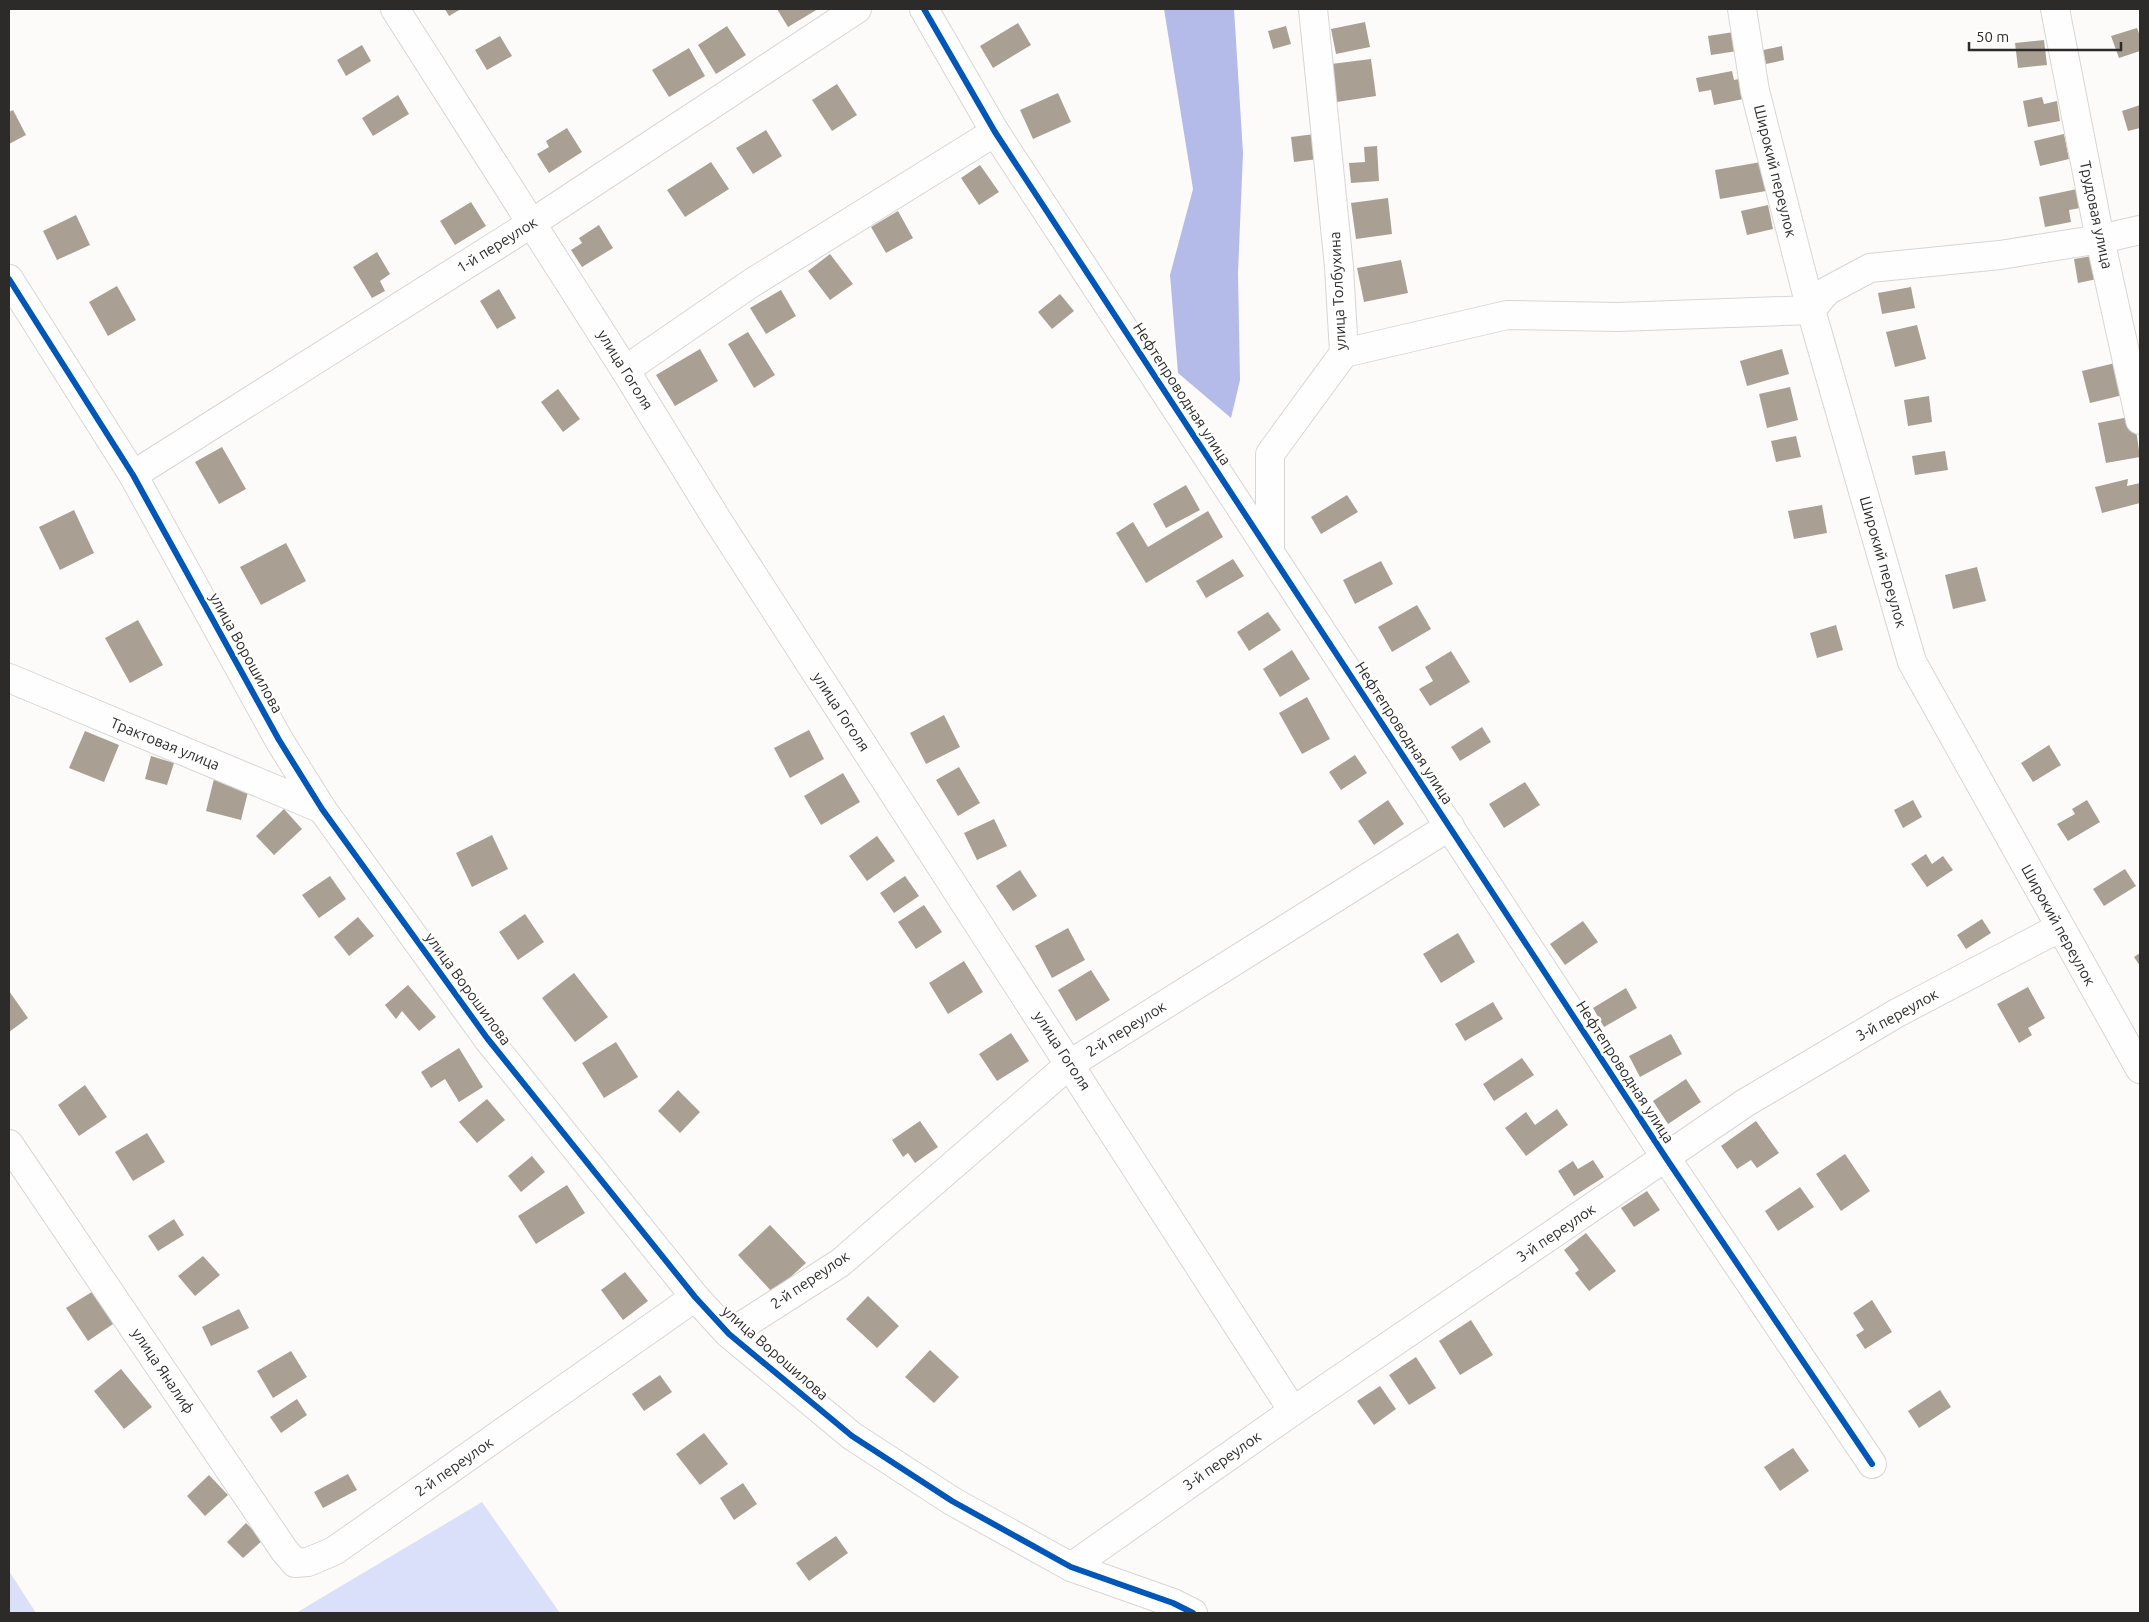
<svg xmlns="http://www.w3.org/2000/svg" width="2149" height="1622" font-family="Ubuntu,sans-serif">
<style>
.green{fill:#dadffa}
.water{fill:#b4bbe8}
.building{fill:#a9a093}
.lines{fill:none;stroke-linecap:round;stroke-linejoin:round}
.minor-casing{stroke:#d8d6d4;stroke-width:30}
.minor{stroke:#fffefe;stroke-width:28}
.cycleway-casing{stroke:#fff;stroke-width:9}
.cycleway{stroke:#0057b8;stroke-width:6}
.labels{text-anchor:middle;stroke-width:5;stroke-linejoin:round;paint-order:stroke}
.street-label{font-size:15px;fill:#2d2b29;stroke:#fff}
</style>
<rect width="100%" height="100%" fill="#fdfbf9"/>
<g class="green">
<path d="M482,1502L560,1613H296Z"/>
<path d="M9,1571L36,1613H9Z"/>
</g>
<path class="water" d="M1164,9H1234L1243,153L1238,273L1240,380L1231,418L1178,373L1170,275L1193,189Z"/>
<g class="building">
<path d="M445,9H461L449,16Z"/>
<path d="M777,9H818L788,27Z"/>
<path d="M1365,22L1370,47L1336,54L1331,29Z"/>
<path d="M1018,23L1031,45L993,68L980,46Z"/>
<path d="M727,26L746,55L716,74L698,45Z"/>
<path d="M1286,26L1291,44L1273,49L1268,31Z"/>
<path d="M2137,28L2140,36V51L2119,58L2111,36Z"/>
<path d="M1740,31L1744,50L1711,55L1708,36Z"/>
<path d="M500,36L512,56L487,70L475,50Z"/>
<path d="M2044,40L2047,65L2018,68L2015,43Z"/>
<path d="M362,45L371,61L346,76L337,60Z"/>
<path d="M1782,46L1784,60L1766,64L1763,50Z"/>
<path d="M689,48L705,76L669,97L652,70Z"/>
<path d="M1371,59L1376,96L1337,102L1331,64Z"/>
<path d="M1732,71L1734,80L1749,77L1753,97L1714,105L1711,90L1699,92L1696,78Z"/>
<path d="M837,84L857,115L832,131L812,100Z"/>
<path d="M1058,93L1071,122L1033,139L1020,110Z"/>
<path d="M398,95L409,114L373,136L362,118Z"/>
<path d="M2042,97L2044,104L2057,101L2060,121L2028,127L2023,101Z"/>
<path d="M2140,105V128L2128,131L2122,111Z"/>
<path d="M13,110L26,135L9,144V112Z"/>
<path d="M567,128L582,152L549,173L537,154L549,147L546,141Z"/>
<path d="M766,130L782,156L753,174L736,148Z"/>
<path d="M1315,134L1318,159L1294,162L1291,137Z"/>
<path d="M2064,134L2069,159L2040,166L2034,141Z"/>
<path d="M1377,146L1379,181L1351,183L1349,163L1365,162L1364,147Z"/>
<path d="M711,162L729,189L685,217L667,190Z"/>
<path d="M1761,162L1766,191L1720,199L1715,170Z"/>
<path d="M980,165L999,192L979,205L961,178Z"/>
<path d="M2077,189L2080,208L2069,210L2071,222L2045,227L2039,197Z"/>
<path d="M1388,198L1392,234L1356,239L1351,203Z"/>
<path d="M471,202L486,226L455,245L440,221Z"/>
<path d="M1768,205L1773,229L1747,235L1741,211Z"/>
<path d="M898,211L913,238L886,253L871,227Z"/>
<path d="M76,215L90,245L57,260L43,231Z"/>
<path d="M599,225L613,248L582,267L571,250L582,243L579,238Z"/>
<path d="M377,252L390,274L380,281L385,291L372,298L353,267Z"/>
<path d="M830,254L853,284L830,300L808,271Z"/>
<path d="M2092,256L2097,279L2078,283L2074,259Z"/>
<path d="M1401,260L1408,293L1364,302L1357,268Z"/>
<path d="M117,286L136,320L108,336L89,302Z"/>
<path d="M1911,287L1915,308L1882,314L1878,293Z"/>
<path d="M499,289L516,318L497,329L480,301Z"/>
<path d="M781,290L796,316L766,334L750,308Z"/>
<path d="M1060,294L1074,311L1052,329L1038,312Z"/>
<path d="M1917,325L1926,359L1895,367L1886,332Z"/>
<path d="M748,332L775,375L754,388L728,344Z"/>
<path d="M700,349L718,381L675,406L656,375Z"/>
<path d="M1782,349L1789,374L1747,386L1740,361Z"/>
<path d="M2115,363L2123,395L2090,403L2082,371Z"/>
<path d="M1790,387L1798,420L1767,428L1759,394Z"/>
<path d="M558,389L580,419L563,432L541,402Z"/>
<path d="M1929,396L1932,422L1908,426L1904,400Z"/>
<path d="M2134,416L2140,457L2106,463L2098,423Z"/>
<path d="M1796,436L1801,457L1776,462L1771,441Z"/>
<path d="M222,447L246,489L219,504L195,462Z"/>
<path d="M1945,451L1948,470L1915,475L1912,456Z"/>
<path d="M2128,479L2127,486L2140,483V503L2102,513L2095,487Z"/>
<path d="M1186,485L1200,510L1166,528L1153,504Z"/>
<path d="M1347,495L1358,512L1321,534L1311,517Z"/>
<path d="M1822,505L1827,533L1794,539L1788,511Z"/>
<path d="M74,510L94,553L60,570L39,527Z"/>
<path d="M1208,511L1223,537L1146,583L1116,533L1133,522L1148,547Z"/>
<path d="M286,543L306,581L261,605L240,567Z"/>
<path d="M1233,559L1244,576L1206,598L1196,581Z"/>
<path d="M1381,561L1393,584L1355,604L1343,580Z"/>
<path d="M1977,567L1986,601L1953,609L1945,575Z"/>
<path d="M1417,605L1431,629L1392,652L1378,627Z"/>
<path d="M1268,612L1281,630L1249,651L1237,632Z"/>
<path d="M138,620L163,665L130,683L105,638Z"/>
<path d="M1836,625L1843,650L1817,658L1810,633Z"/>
<path d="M1292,650L1310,679L1280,697L1263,669Z"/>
<path d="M1451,651L1470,682L1430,706L1419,689L1433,681L1425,667Z"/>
<path d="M1307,697L1330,739L1302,754L1279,713Z"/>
<path d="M944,715L960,747L926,764L910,733Z"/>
<path d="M1482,727L1491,742L1460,761L1451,747Z"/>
<path d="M809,730L824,759L790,778L774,748Z"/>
<path d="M85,731L119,745L104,782L69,768Z"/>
<path d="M2049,745L2061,765L2033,782L2021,763Z"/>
<path d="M1355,755L1367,773L1341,790L1329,772Z"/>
<path d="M151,756L174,763L167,785L145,779Z"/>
<path d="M959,767L980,803L958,816L936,780Z"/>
<path d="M843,773L860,802L821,825L804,796Z"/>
<path d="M214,779L249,788L241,820L206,811Z"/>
<path d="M1525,782L1540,805L1504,828L1489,804Z"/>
<path d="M1388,800L1404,824L1374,845L1358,821Z"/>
<path d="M1913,800L1922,817L1903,828L1894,810Z"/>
<path d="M2087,800L2100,822L2068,841L2057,824L2075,814L2072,809Z"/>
<path d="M284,809L302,829L274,855L256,836Z"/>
<path d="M994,819L1007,846L977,860L964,833Z"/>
<path d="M492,835L508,869L472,887L456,853Z"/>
<path d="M877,836L895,861L867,881L849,856Z"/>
<path d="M1926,854L1932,864L1943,856L1953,870L1927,887L1911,864Z"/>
<path d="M2125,869L2136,886L2104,906L2093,889Z"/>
<path d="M1020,870L1037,896L1013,911L996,886Z"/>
<path d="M330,876L346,899L319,918L302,895Z"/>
<path d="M905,876L919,896L894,913L880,893Z"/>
<path d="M924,905L942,932L916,949L898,922Z"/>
<path d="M525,914L544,942L518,960L499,932Z"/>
<path d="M358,917L374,936L349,956L334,937Z"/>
<path d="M1982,919L1991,933L1966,949L1957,935Z"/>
<path d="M1583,921L1598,942L1565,965L1550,944Z"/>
<path d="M1068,928L1085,960L1052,978L1035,946Z"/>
<path d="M1458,933L1475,962L1441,983L1423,954Z"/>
<path d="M2140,953V966L2134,957Z"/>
<path d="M964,961L983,992L948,1014L929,983Z"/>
<path d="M1091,970L1110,1000L1076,1021L1058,990Z"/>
<path d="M574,973L608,1017L575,1042L542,998Z"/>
<path d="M408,985L436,1017L419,1031L402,1011L396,1019L385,1005Z"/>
<path d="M2028,987L2045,1018L2028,1028L2032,1035L2019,1043L1997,1004Z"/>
<path d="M1626,988L1637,1008L1604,1027L1593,1008Z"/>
<path d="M9,991L28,1018L9,1032Z"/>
<path d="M1493,1002L1503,1019L1465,1041L1455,1024Z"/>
<path d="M1011,1033L1029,1061L997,1081L979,1054Z"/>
<path d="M1671,1034L1682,1054L1640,1077L1629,1056Z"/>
<path d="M616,1042L638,1077L604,1098L582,1063Z"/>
<path d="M459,1048L483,1087L459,1102L445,1079L431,1088L421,1072Z"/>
<path d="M1522,1058L1534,1075L1494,1101L1483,1084Z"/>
<path d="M1686,1079L1701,1102L1668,1124L1653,1101Z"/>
<path d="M85,1085L107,1117L79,1136L58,1105Z"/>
<path d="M678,1090L700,1112L680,1133L658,1111Z"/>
<path d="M487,1099L505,1120L477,1143L459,1122Z"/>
<path d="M1557,1109L1568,1125L1526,1156L1505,1128L1526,1112L1535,1125Z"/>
<path d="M920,1121L938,1147L915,1163L908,1153L903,1157L892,1140Z"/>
<path d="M1756,1121L1779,1153L1757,1168L1751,1160L1737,1169L1721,1146Z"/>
<path d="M147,1133L165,1162L133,1181L115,1152Z"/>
<path d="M1845,1154L1870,1191L1841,1211L1816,1174Z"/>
<path d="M532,1156L545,1172L521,1192L508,1176Z"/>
<path d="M1593,1160L1604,1177L1574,1196L1558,1171L1573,1161L1578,1169Z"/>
<path d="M567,1185L585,1213L536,1244L518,1216Z"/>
<path d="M1800,1187L1814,1207L1778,1231L1765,1211Z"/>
<path d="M1647,1191L1660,1210L1634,1227L1621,1208Z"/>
<path d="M174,1219L184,1235L158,1251L148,1236Z"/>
<path d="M770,1225L806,1263L773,1293L738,1255Z"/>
<path d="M1586,1233L1616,1271L1589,1291L1575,1273L1579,1270L1564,1250Z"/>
<path d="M203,1256L220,1275L195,1296L178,1276Z"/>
<path d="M625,1272L648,1301L623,1320L601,1290Z"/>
<path d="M95,1290L116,1322L88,1341L66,1308Z"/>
<path d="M868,1296L899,1326L877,1348L846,1319Z"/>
<path d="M1872,1300L1892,1332L1865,1349L1856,1335L1864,1330L1853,1313Z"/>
<path d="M239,1309L249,1328L211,1346L202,1327Z"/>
<path d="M1471,1320L1493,1355L1460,1375L1439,1341Z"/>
<path d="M930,1350L959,1377L934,1403L905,1377Z"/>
<path d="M291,1351L307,1377L273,1398L257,1371Z"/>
<path d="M1416,1357L1436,1388L1409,1405L1389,1375Z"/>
<path d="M121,1369L152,1407L124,1429L94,1391Z"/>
<path d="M660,1375L672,1392L644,1411L632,1394Z"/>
<path d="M1380,1386L1396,1409L1374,1425L1357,1401Z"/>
<path d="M1940,1390L1951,1407L1919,1428L1908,1411Z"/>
<path d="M297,1399L307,1415L281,1433L270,1417Z"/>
<path d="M704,1433L728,1464L700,1485L676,1454Z"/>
<path d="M1793,1448L1809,1471L1780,1491L1764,1467Z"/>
<path d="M348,1474L357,1490L323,1508L314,1492Z"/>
<path d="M209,1475L228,1495L205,1516L187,1496Z"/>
<path d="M743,1483L757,1504L734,1520L720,1498Z"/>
<path d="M246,1523L263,1540L243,1558L227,1542Z"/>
<path d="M836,1536L848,1553L809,1581L796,1563Z"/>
</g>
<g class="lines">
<defs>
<g id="minor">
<path d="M395,9L625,370L718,521L1293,1411"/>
<path d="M924,9L995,132L1666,1158L1872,1464"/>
<path d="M1742,9L1755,91L1811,310L1912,662L2140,1069"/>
<path d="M2055,9L2100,239L2140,420"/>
<path d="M9,279L133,475L279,740L322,809L487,1038L695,1297L729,1334L852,1436L952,1501L1071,1567L1173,1603L1193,1613"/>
<path d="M1344,353L1507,315L1618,317L1811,310L1827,291L1870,268L2000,255L2100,239L2140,230"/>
<path d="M625,370L750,284L995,132"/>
<path d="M133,475L532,223L857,9"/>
<path d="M1270,551V454L1344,353L1339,267L1313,9"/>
<path d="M9,678L322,809"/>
<path d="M9,1144L284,1550L295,1563L308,1562L334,1551L695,1297"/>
<path d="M729,1334L840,1263L1070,1064L1450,826"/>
<path d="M1071,1567L1293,1411L1745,1103L1897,1013L2059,928"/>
</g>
</defs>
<use href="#minor" class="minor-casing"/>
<use href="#minor" class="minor"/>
<defs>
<g id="cycleway">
<path d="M924,9L995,132L1666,1158L1872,1464"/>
<path d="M9,279L133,475L279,740L322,809L487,1038L695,1297L729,1334L852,1436L952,1501L1071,1567L1173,1603L1193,1613"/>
</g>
</defs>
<use href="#cycleway" class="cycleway-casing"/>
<use href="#cycleway" class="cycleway"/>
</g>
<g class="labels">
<g class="street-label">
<text transform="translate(1775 171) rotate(76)" y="5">Широкий переулок</text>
<text transform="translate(2096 215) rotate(78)" y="5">Трудовая улица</text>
<text transform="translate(497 245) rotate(-32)" y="5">1-й переулок</text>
<text transform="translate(1338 291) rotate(-93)" y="5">улица Толбухина</text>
<text transform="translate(625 370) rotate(58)" y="5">улица Гоголя</text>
<text transform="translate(1182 394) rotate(57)" y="5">Нефтепроводная улица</text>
<text transform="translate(1883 562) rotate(74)" y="5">Широкий переулок</text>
<text transform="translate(246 653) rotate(61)" y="5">улица Ворошилова</text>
<text transform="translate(841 712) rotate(57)" y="5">улица Гоголя</text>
<text transform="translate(1404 733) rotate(57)" y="5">Нефтепроводная улица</text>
<text transform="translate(165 744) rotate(22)" y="5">Трактовая улица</text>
<text transform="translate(2058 925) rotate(61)" y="5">Широкий переулок</text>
<text transform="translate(468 989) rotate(54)" y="5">улица Ворошилова</text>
<text transform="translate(1897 1015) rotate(-29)" y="5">3-й переулок</text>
<text transform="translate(1126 1029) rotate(-32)" y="5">2-й переулок</text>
<text transform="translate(1062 1051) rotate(57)" y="5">улица Гоголя</text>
<text transform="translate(1625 1072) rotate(57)" y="5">Нефтепроводная улица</text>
<text transform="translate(1556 1233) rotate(-34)" y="5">3-й переулок</text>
<text transform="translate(810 1280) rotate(-34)" y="5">2-й переулок</text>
<text transform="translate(775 1353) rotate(41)" y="5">улица Ворошилова</text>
<text transform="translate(163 1371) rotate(56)" y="5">улица Яналиф</text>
<text transform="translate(1222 1461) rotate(-35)" y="5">3-й переулок</text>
<text transform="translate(454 1467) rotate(-35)" y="5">2-й переулок</text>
</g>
</g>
<rect width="2149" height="1622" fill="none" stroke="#2d2b29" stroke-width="20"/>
<path d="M1969 42v8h152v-8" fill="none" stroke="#2d2b29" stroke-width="2.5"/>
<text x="1976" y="42" font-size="15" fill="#2d2b29" stroke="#ffffff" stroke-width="4" paint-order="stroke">50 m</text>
</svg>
